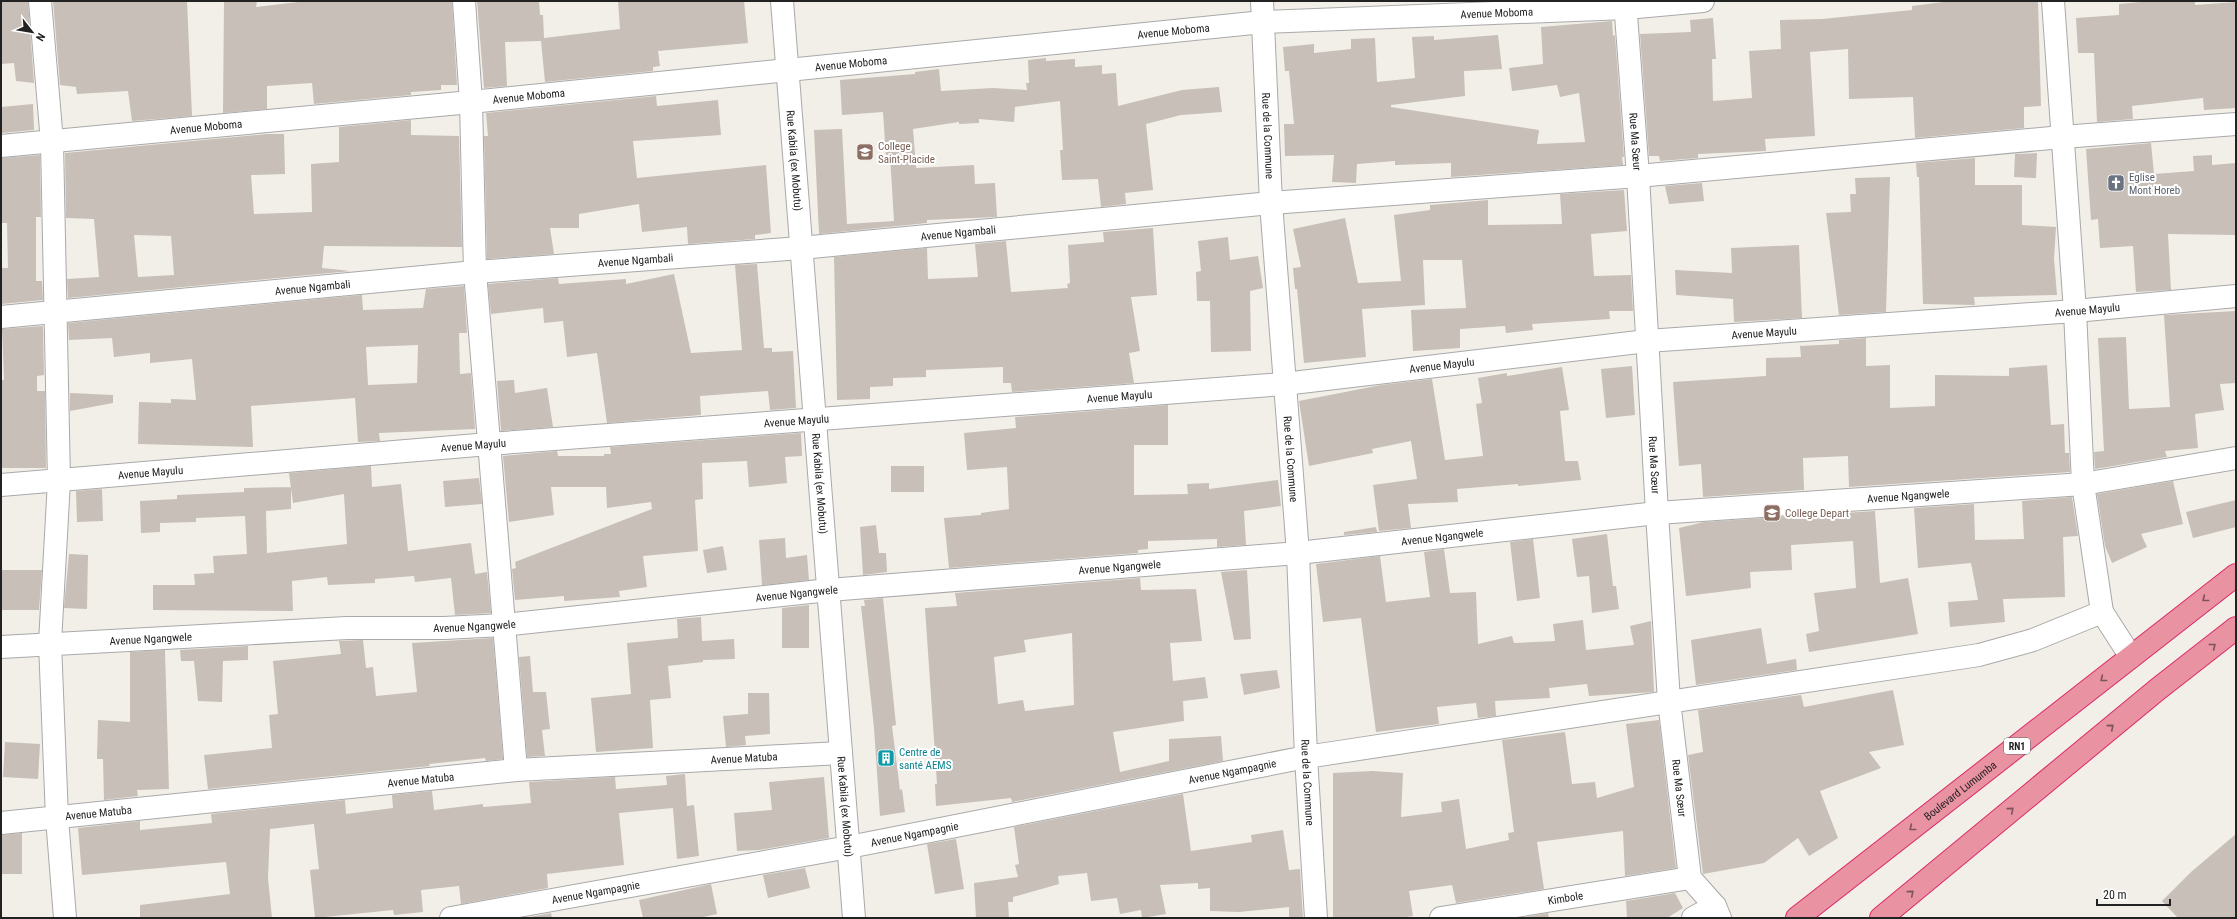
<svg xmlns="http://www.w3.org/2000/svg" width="2237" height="919" font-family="'Roboto Condensed',sans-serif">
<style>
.building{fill:#c7bfb8;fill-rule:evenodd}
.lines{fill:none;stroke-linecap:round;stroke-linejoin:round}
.minor-casing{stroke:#a9a9a9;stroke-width:24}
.highway-casing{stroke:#dc2a67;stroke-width:24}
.minor{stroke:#fff;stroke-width:22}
.highway{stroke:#e892a2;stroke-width:22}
.oneway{stroke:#7b545c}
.labels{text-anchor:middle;stroke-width:4;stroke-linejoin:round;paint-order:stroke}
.shield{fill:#fff;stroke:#646464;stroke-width:1}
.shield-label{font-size:10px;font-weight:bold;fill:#222}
.street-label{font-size:11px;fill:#222;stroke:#fff}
.education-label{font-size:11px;fill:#785e54;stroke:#fff;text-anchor:start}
.worship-label{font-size:11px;fill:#5b616d;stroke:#fff;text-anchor:start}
.culture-label{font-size:11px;fill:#0d838f;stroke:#fff;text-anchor:start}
</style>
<rect width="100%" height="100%" fill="#f2efe9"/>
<g class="building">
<path d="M1,1H28L34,83L16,81L14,63L1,64Z"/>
<path d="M53,1H187L192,116L132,121L128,91L77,94L76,87L60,85Z"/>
<path d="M224,1H257L256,7L307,1H452L457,85H441V90L411,92V95L314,104L312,83L267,86V109L223,113Z"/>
<path d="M477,1H539L540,15H543L544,38L620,29L618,1H744L748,43L658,51L660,66L653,67V71L545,82L541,41L505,42L507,86L484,88Z"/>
<path d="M1951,1H2038L2041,106L2024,107V128L1915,138L1913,97L1849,99L1848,49L1810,52L1815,136L1765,139L1766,151L1698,154V158L1660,161L1659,156H1649L1640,34L1691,32L1690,20L1713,18L1716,59H1712L1713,101L1752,98L1749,51L1781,49L1780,20L1822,19L1912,10V6Z"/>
<path d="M2195,1V5L2236,2V108L2204,110L2203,98L2132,106L2133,119L2097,122L2094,53H2078L2076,18L2119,15V4L2151,1Z"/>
<path d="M1612,21L1613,36L1615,35L1624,157H1622L1623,165L1451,177V163L1395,165V161L1357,164L1356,183L1332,182L1334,155L1285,156L1284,124H1294L1289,71H1285L1283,47L1314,44V53L1351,49V39L1375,38L1377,82L1415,78L1412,37L1434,36V40L1498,35L1502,69L1464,71L1465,96L1391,105V107L1539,130L1537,144L1585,142L1579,93L1560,97L1557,85L1512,91L1509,68L1543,64L1541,27Z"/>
<path d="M1046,58V61L1075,59V67L1102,65V74L1116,73L1118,106L1182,90L1219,87L1222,112L1181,115L1146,124L1153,190L1125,193L1126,204L1101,207L1098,179L1062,180L1060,150H1063L1060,101L1015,107L1014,122L979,119V123L959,124V122L913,129L916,168L974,165L975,184L995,183L997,217L927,220V223L819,234L814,130L842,129L847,224L894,221L890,156L886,157L883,112L842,115L840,80L915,74V72L939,69L941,91L993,88L1027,90L1026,83H1029L1028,60Z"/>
<path d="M656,96L657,106L718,100L721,135L633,141L637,178L766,165L771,233L755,235V239L688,244L687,227L642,232L639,204L579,214V228H550L554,254L487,259L484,136H488L486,113Z"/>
<path d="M33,104L34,130L1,133V107Z"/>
<path d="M411,120V135L459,136L462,247L324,246L322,268L351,271L68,298L67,279L99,277L94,219L66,218L65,153L267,134H284L285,174L251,175L254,214L312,212L311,164L339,162V127ZM134,235L171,236L174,275L138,277Z"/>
<path d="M2151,143L2154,174L2194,171L2193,156L2212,155V165L2236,163V235L2168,234L2171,290L2136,292L2133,246L2100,248L2098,219L2091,220L2086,149Z"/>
<path d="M2037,153L2036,178L2014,177L2015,154Z"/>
<path d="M40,155L41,217H36V281H42L43,300L1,304V268H8L7,223H1V158Z"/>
<path d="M1975,158V185H2022V225L2056,227L2054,259L2057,295L1974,297L1975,305L1923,304L1919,177H1917L1916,163Z"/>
<path d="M1890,177L1886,312L1839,315L1826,213L1851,212L1850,194H1856L1855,178Z"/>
<path d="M1702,183L1704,201L1669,204L1665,186Z"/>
<path d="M1624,190L1627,231L1591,234L1594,276L1631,275L1633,311H1609L1610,319L1532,324L1533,330L1506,333L1505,326L1460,329V348L1413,351L1411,310L1466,308L1462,260H1423L1425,305L1362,309L1366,357L1304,363L1297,289H1295L1293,268L1301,267L1293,229L1345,218L1358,283L1401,281L1394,215L1430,210V205L1488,200V225L1562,224L1560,194Z"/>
<path d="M1153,228L1157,295L1131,297L1140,351L1129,353L1134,383L1012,392L1011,383H1003V367L926,370V377L893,378V386L870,387V399L837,400L834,257L927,248L928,279L978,277L975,244L1006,241L1011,292L1068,288L1067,284L1070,283L1068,245L1104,242L1103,232Z"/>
<path d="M1228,237L1230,260L1258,256L1263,288L1250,291L1251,351L1211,352L1210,301H1197L1196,272L1201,271L1198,241Z"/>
<path d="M1799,245L1802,318L1734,322L1733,299L1676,295L1675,270L1732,273L1731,248Z"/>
<path d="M757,264L764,348H772V352L793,351L796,408L770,410L768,391L700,396L701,415L607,423L597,353L567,357L563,321L544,323L543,308L491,314L488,284L558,278L559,284L626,279V284L674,274L691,353L742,350L735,265Z"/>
<path d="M464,286L467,333H459L460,374L471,373L475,429L379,433L380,441L358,442L355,398L251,406L253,447L138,444L139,402L171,403V399L196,400L192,359L150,363V353L114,357L112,338L69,340L68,323L362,295L363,310L423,308L426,289ZM418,345L417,383L368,385L366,347Z"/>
<path d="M2236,311V383L2220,384L2224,410L2195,414L2198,448L2165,451L2167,457L2095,469L2094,452L2104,451L2098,338L2126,337L2129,409L2170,407L2164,315Z"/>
<path d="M43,326L44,375L37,376V391H45L46,468H1V380H4L2,329Z"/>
<path d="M1866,338V366L1890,365V408L1935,406V375L2009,376V368L2047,365L2051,425L2064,424L2065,453H2069L2070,472L1849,487L1848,456L1803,458L1804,490L1703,497L1701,464L1679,466L1673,382L1766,376V358L1801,357L1800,346L1839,344V340Z"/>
<path d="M1632,366L1635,415L1606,418L1601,369Z"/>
<path d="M1562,367L1569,410L1560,411L1565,461H1578L1581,480L1518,486V484L1457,489L1458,502L1408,504L1411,528L1379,531L1373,485L1417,479L1411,441L1372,449L1373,453L1309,466L1299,401L1381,385L1432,379L1445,460L1483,456L1476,404L1482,403L1478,378L1507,373V376Z"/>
<path d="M514,380L515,393L547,388L553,427L501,431L497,381Z"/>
<path d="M70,393L113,395V403L70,411Z"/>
<path d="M1168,405V445H1134V495L1188,494L1187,484L1209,483V489L1278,480L1281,506L1244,511L1246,545L1217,547V539L1148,541V549L1138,550V553L949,568L944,518L981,515V513L1009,509L1007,467L967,470L964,433L1016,428L1015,417Z"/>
<path d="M801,433L802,456L785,457L787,483L749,487L747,461L702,463L703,499L695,500L698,551L643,556L647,587L619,591L620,597L564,601V596L515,600L512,569L516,568L515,562L652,509L651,502L607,508L606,487H551L554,515L509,522L503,456L557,451L558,456H604V454H611L610,447Z"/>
<path d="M371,466L372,487L401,484L408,551L471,543L475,574L487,572L491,613L455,615L451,578L415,582L414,576L375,579V583L328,585L327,577L292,581L293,611L153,610V585H195L194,574L214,573L213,556L247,554L245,516L196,518V522L160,523V532L141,533L140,501L177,499V495L244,492V488L291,487V509L266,511L267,553L347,544L344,494L293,503L289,473Z"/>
<rect x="891" y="466" width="33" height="26"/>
<path d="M479,478L482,504L445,507L443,481Z"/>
<path d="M2173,481L2183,524L2141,534L2147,547L2112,563L2105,546L2097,494Z"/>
<path d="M102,489L103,521L77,522L76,491Z"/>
<path d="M2072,497L2078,536L2063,537L2065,597L2003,599L2005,622L1950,627L1948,602L1978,600L1971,563L1918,568L1914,508L1974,504L1975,540L2024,539L2022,501Z"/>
<path d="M2236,500V527L2193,538L2186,512Z"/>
<path d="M1875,511L1880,583L1908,578L1918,634L1809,652L1806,634L1819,631L1814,593L1856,588L1853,541L1791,545L1792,570L1750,572L1751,588L1686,596L1679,528L1704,522Z"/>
<path d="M876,525L879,553H886L887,572L863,575L860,527Z"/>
<path d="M1376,527L1377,532L1344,535V532Z"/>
<path d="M1607,534L1613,586H1616L1619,609L1592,613L1589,576L1577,577L1572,539Z"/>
<path d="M785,538L786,558L807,555L809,580L762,585L759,540Z"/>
<path d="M1533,539L1540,598L1517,601L1510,542Z"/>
<path d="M723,546L727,570L707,573L703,550Z"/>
<path d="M1444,549L1450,593L1476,592L1478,644L1512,636L1514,643L1555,641L1553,624L1583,620L1586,650L1634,645L1630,626L1651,621L1654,692L1589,696L1587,684L1549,688L1550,698L1495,701L1496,716L1478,718L1476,703L1437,707L1439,724L1376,732L1361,618L1323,622L1316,564L1380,556L1386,602L1430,597L1424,552Z"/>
<path d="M69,554L88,555L87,609L64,608Z"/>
<path d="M1,570H42L39,610H1Z"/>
<path d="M1247,570L1251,639L1234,640L1221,572Z"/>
<path d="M1140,578L1141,590L1196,589L1202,641L1170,643L1173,681L1205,677L1208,698L1183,701L1184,721L1113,732L1120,772L1169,761V739L1221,736L1223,761L1012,802L1011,798L936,806L935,784H937L925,608L957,606L955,593ZM1072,633L1074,705L1025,711L1023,700L998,704L994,657L1026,652L1024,640Z"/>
<path d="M883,598L896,725L892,726L900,790L902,789L905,812L880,816L874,728L861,606H865L864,600Z"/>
<path d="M809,605V648H782V608Z"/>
<path d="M701,617L702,641L734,639L735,659L703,660V662L668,666L671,698L650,700L653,748L596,752L591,698L631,694L627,643L678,638L677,619Z"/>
<path d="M1761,628L1767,664L1796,659L1797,670L1696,685L1691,640Z"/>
<path d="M493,638L503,759L486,761L485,758L429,764L430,766L208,789L204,755L272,748L269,715L278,714L273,661L341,654L339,641L363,640L366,668L373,667L376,696L417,692L412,643Z"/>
<path d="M248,646V660L223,661L222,702L198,701L194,661H181L180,650Z"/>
<path d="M165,650L169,789L137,790L138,796L104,800L103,759H97L98,720L130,722V652Z"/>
<path d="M530,656L533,692H546L550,729L542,730L545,756L527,757L519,657Z"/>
<path d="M1277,670L1280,688L1244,695L1240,674Z"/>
<path d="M1893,690L1904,745L1869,752L1881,768L1820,791L1838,838L1809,856L1798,838L1764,863L1703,874L1688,755L1703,752L1698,710L1801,695L1804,707Z"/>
<path d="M748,693H769L770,734L745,736L746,745L726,747L723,716L748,714Z"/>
<path d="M1659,720L1676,868L1625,876L1623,831L1537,842L1544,889L1456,903L1452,885L1409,891L1413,916L1399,918H1333V773L1372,771L1403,773L1401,817L1442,812L1441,802L1459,799L1466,849L1509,840L1508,833L1514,832L1502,740L1565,732L1572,784L1595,782L1597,798L1634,787L1626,724Z"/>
<path d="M5,742L40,744L38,779L3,777Z"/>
<path d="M685,774L687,806L694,805L699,856L677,859L673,808L619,813L624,865L547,874L548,888L461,904L459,886L421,890L423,912L394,915L393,910L315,918L310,870L319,869L314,824L270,829L268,878L272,918H140V905L230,894L226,862L82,875L78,828L140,821V830L212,823L211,814L345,800L346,814L393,808L392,795L432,791L434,810L483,804V807L531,803L529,782L615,777L616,789L667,785L666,776Z"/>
<path d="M824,777L829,838L759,850L737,851L734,813L772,810L769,782Z"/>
<path d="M1183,794L1191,851L1252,842L1251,835L1283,830L1289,870L1300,869L1303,918H1289V907L1239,912L1210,911V888L1198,889V883L1160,885L1166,914L1142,918L1141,910L1120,914L1117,898L1091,901L1087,873L1058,876L1059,884L1013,897V902H1008L1009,918H976L974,883L1018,877L1015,865L1019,864L1014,827Z"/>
<path d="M22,833V874H1V835Z"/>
<path d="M2236,834V918H2178L2162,901L2191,872Z"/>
<path d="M956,839L964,889L935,894L927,844Z"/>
<path d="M805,868L810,888L768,898L763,875Z"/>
<path d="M711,884L717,914L699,918H643L639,900Z"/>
<path d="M1675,893L1683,908L1667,918H1627L1626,901Z"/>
<path d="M551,913L552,918H530V917Z"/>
<path d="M1548,913L1549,918H1520Z"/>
</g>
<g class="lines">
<defs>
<g id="minor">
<path d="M40,1L52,142L59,481L50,643L57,818L65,918"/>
<path d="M464,1L471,102L475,272L516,770"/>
<path id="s1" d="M782,1L854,918"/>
<path id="s2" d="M1262,1L1271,203L1298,553L1306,757L1316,918"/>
<path id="s3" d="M1625,1L1638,176L1657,513L1669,701L1690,878L1715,906L1720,918"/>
<path d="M2053,1L2075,311L2083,484L2102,612"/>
<path id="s4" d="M1,146L471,102L1263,22L1626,8L1703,1"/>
<path id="s5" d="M1,317L475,272L801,248L1271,203L1638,176L2062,137L2236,124"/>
<path id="s6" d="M1,485L489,444L1284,384L1647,341L2075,311L2236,296"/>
<path id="s7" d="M1,647L347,628H444L503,625L829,590L1298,553L1657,513L2083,484L2236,458"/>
<path id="s8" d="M1,823L516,770L841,753"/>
<path id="s9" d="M451,918L849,847L1306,757L1979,655L2033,640L2102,612L2131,657"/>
<path id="s10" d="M1441,918L1690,878"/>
<path d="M1693,918L1715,906"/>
</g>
<g id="highway">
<path id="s11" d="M1797,918L2236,575"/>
<path d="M1881,918L2158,689L2236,628"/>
</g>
</defs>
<use href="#minor" class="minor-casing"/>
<use href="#highway" class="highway-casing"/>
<use href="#minor" class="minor"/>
<use href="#highway" class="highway"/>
</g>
<defs><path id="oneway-chevron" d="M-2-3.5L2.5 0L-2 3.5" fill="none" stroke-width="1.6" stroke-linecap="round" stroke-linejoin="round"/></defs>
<g class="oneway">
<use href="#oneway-chevron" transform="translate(2205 599) rotate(142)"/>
<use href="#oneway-chevron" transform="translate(2213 646) rotate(-38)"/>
<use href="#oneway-chevron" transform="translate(2103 679) rotate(142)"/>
<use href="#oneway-chevron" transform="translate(2111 727) rotate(-40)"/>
<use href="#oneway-chevron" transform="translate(2011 810) rotate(-40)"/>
<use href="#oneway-chevron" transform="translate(1912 828) rotate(142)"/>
<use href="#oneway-chevron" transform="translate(1911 893) rotate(-40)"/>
</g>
<defs>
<symbol id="school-square" viewBox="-11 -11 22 22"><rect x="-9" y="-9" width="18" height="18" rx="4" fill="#8d6e63" stroke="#fff"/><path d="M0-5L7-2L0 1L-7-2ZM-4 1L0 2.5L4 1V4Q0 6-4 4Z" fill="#fff"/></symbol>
<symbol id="church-square" viewBox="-11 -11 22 22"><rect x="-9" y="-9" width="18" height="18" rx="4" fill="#6b7280" stroke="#fff"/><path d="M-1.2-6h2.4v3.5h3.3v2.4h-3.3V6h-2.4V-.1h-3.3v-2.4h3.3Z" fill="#fff"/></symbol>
<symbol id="building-square" viewBox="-11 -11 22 22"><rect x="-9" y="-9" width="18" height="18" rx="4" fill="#0f9aa8" stroke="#fff"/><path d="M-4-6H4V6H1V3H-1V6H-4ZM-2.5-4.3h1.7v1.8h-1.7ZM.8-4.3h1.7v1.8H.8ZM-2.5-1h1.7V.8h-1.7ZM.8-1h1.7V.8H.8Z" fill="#fff"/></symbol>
</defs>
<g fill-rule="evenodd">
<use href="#school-square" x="855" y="142" width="20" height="20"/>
<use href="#church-square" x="2106" y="173" width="20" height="20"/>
<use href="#school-square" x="1762" y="503" width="20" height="20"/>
<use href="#building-square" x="876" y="748" width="20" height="20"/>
</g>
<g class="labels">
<rect class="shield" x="2004" y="738" width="26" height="16" rx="3"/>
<g class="shield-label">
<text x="2017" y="750">RN1</text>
</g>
<g class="street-label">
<text dy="4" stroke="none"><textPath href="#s4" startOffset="1502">Avenue Moboma</textPath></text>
<text dy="4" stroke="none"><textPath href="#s4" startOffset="1178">Avenue Moboma</textPath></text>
<text dy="4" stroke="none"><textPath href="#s4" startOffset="854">Avenue Moboma</textPath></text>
<text dy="4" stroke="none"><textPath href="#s4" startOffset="530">Avenue Moboma</textPath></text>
<text dy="4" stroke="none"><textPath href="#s4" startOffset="206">Avenue Moboma</textPath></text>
<text dy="4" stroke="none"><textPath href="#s2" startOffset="135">Rue de la Commune</textPath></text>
<text dy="4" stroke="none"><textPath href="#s3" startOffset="141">Rue Ma Sœur</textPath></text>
<text dy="4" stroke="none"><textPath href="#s1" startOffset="160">Rue Kabila (ex Mobutu)</textPath></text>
<text dy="4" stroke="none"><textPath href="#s5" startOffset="961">Avenue Ngambali</textPath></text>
<text dy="4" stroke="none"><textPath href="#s5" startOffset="637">Avenue Ngambali</textPath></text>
<text dy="4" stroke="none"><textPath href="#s5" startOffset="313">Avenue Ngambali</textPath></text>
<text dy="4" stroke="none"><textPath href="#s6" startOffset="2094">Avenue Mayulu</textPath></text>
<text dy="4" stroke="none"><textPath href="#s6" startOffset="1770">Avenue Mayulu</textPath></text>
<text dy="4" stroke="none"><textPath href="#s6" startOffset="1446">Avenue Mayulu</textPath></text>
<text dy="4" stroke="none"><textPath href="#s6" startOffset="1122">Avenue Mayulu</textPath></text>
<text dy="4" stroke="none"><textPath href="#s6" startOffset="798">Avenue Mayulu</textPath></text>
<text dy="4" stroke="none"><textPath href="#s6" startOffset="474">Avenue Mayulu</textPath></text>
<text dy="4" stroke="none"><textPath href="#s2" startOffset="459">Rue de la Commune</textPath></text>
<text dy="4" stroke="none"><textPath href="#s3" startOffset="465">Rue Ma Sœur</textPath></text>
<text dy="4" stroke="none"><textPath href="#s6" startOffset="150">Avenue Mayulu</textPath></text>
<text dy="4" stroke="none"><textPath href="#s1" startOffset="484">Rue Kabila (ex Mobutu)</textPath></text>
<text dy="4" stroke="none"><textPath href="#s7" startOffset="1914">Avenue Ngangwele</textPath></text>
<text dy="4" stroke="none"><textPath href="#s7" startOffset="1446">Avenue Ngangwele</textPath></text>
<text dy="4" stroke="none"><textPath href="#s7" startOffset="1122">Avenue Ngangwele</textPath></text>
<text dy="4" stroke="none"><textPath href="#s7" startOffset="798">Avenue Ngangwele</textPath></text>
<text dy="4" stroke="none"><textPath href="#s7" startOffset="474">Avenue Ngangwele</textPath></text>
<text dy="4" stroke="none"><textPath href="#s7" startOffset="150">Avenue Ngangwele</textPath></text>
<text dy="4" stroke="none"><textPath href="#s8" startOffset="746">Avenue Matuba</textPath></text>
<text dy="4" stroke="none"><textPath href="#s9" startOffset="795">Avenue Ngampagnie</textPath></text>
<text dy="4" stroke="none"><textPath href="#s8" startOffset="422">Avenue Matuba</textPath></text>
<text dy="4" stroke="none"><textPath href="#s2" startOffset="783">Rue de la Commune</textPath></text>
<text dy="4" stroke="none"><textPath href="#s3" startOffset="789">Rue Ma Sœur</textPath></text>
<text dy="4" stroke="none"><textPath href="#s11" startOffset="207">Boulevard Lumumba</textPath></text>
<text dy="4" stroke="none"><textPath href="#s1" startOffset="808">Rue Kabila (ex Mobutu)</textPath></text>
<text dy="4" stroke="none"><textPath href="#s8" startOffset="98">Avenue Matuba</textPath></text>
<text dy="4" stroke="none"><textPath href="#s9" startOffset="471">Avenue Ngampagnie</textPath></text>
<text dy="4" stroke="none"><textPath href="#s9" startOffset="147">Avenue Ngampagnie</textPath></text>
<text dy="4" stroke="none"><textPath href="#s10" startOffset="126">Kimbole</textPath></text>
</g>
<g class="education-label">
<text x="878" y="150">College<tspan x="878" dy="13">Saint-Placide</tspan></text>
<text x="1785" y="517">College Depart</text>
</g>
<g class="worship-label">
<text x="2129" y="181">Eglise<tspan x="2129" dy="13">Mont Horeb</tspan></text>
</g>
<g class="culture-label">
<text x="899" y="756">Centre de<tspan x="899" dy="13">santé AEMS</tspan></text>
</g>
</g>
<rect width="2237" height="919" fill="none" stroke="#222222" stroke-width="4"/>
<g transform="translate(32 32) rotate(121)" stroke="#ffffff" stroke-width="3" paint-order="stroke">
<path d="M0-3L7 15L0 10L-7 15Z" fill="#222222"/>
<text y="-6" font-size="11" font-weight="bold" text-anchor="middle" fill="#222222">N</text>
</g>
<path d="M2097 899v6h73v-6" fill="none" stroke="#222222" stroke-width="2"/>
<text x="2103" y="899" font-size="12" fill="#222222" stroke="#ffffff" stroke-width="3" paint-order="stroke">20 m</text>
</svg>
